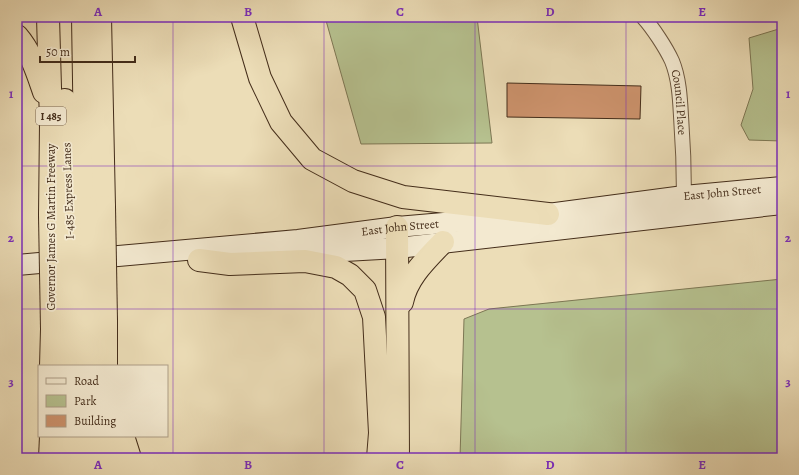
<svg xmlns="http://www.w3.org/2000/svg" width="799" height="475" font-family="Alegreya,serif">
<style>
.green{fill:#b6c18f;stroke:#7d7754}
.building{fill:#cd936d;stroke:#442d1a}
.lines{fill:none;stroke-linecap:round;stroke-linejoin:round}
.street-casing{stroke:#6e5941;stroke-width:16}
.secondary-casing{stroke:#442d1a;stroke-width:22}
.highway-casing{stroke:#442d1a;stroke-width:24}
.street{stroke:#f3e9d0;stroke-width:14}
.secondary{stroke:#f3e9d0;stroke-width:20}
.highway{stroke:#ecddb7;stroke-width:22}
.highway-bridge-casing{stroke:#442d1a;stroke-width:24;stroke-linecap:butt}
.highway-bridge{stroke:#ecddb7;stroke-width:22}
.grid{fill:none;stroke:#7b2cbf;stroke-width:1;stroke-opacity:0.55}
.labels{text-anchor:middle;stroke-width:3.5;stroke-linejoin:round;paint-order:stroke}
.shield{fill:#f3e9d0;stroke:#786551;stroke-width:1}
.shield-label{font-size:11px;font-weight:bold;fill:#442d1a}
.street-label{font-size:12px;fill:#442d1a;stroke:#f3e9d0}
.neatline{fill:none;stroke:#7b2cbf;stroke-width:1.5}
.grid-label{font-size:13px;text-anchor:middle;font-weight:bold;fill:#7b2cbf}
</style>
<rect width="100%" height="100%" fill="#ecddb7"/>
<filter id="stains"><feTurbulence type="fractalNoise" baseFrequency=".005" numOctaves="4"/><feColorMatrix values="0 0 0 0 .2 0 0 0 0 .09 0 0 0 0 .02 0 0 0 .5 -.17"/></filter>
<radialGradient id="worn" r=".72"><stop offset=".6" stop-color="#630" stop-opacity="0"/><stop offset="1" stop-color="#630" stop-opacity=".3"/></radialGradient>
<g class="green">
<path d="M325,17H477L492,143L361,144Z"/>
<path d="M782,28V141L749,140L741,125L753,89L749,38Z"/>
<path d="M782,279V458H460L464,319L489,309Z"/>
</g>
<path class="building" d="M507,83L641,86L640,119L507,117Z"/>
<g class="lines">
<defs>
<g id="street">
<path id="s1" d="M643,17C653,28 666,48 672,61C679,78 680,98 681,116C683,143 684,169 684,196"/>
</g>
<g id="secondary">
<path d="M291,254L398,248L782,204"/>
<path id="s2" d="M17,265L298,240L397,227L548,214L684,196L782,187"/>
</g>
<g id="highway">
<path d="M48,17L51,123L50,215"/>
<path d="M83,17L86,208"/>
<path d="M100,17L104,207"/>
<path d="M242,17L260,78L281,122L312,159L353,181L403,197L548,214"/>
<path d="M17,36C31,52 37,72 44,92"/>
<path d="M65,100L69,210"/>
<path d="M397,227L398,458"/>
<path d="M199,260L230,264L305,261L336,267L350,275L365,290L374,317L380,433L378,458"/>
<path d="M402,302C407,277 426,260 443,242"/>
<path d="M106,321V366"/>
<path d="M51,366L52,329"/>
<path d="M70,366L71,328"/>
<path d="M87,366L88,327"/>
<path d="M106,436V458"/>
<path d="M123,436L130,458"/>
<path d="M50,458L51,436"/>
<path d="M68,458V436"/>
<path d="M85,458L86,436"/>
</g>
</defs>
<use href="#street" class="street-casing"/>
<use href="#secondary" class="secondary-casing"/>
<use href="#highway" class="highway-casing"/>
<use href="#street" class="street"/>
<use href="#secondary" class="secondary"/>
<use href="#highway" class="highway"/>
<defs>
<g id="highway-bridge">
<path d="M104,207L106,321"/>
<path d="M86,208L88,327"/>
<path d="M69,210L71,328"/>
<path d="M50,215L52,329"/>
</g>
</defs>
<use href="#highway-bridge" class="highway-bridge-casing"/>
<use href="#highway-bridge" class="highway-bridge"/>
</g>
<path class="grid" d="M173,17V458M324,17V458M475,17V458M626,17V458M17,166H782M17,309H782"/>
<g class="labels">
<rect class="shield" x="36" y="107" width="30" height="18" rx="3"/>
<g class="shield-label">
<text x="51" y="120">I 485</text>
</g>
<g class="street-label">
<text dy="4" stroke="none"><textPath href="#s1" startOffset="95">Council Place</textPath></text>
<text transform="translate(68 191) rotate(-92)" y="4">I-485 Express Lanes</text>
<text dy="4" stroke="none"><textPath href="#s2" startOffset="709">East John Street</textPath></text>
<text transform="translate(51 227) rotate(-90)" y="4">Governor James G Martin Freeway</text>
<text dy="4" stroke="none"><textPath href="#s2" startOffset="385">East John Street</textPath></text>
</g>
</g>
<rect width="799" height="475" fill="none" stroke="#ecddb7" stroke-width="44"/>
<rect x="38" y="365" width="130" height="72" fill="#f3e9d0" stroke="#ad9e87"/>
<rect x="46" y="378" width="20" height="6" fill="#f3e9d0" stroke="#ad9e87"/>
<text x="74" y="385" font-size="12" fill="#442d1a">Road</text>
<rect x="46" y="395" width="20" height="12" fill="#b6c18f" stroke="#ad9e87"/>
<text x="74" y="405" font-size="12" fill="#442d1a">Park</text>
<rect x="46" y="415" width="20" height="12" fill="#cd936d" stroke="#ad9e87"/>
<text x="74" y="425" font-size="12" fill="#442d1a">Building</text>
<path d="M40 56v6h95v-6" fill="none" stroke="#442d1a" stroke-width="2"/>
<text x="46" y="56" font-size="12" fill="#442d1a" stroke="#f3e9d0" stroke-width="3" paint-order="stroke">50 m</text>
<rect x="22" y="22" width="755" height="431" class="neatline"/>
<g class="grid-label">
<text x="98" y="16">A</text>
<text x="248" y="16">B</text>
<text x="400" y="16">C</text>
<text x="550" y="16">D</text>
<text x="702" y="16">E</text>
<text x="11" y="98">1</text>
<text x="788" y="98">1</text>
<text x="11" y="242">2</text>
<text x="788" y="242">2</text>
<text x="11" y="386">3</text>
<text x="788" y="386">3</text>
<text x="98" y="469">A</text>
<text x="248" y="469">B</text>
<text x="400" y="469">C</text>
<text x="550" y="469">D</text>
<text x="702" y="469">E</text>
</g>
<rect width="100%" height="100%" filter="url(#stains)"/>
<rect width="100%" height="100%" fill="url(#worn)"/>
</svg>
